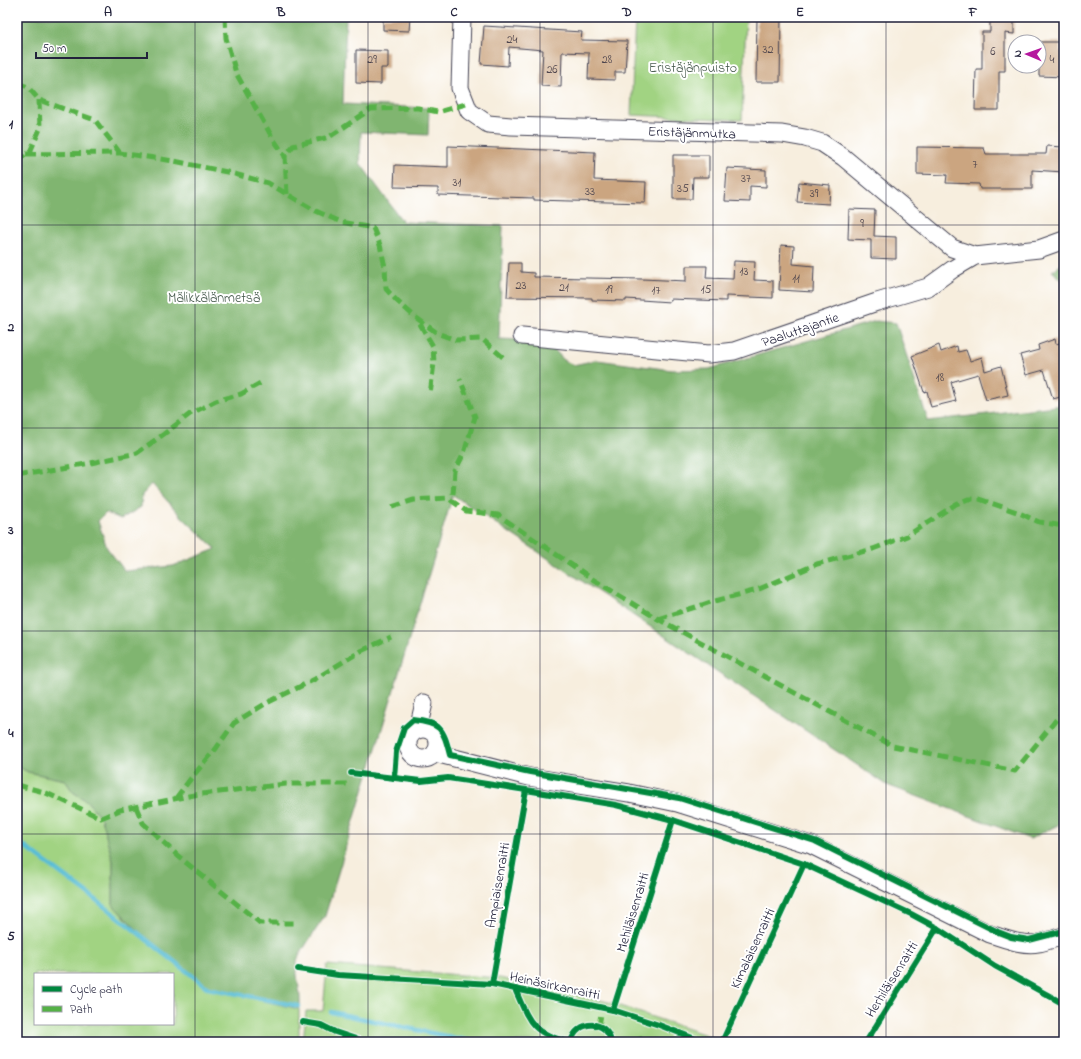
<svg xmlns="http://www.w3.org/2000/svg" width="1081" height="1059" font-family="'Indie Flower',sans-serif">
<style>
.green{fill:#a1d382;stroke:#627a5e;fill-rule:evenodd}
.forest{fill:#80b570;stroke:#516c56;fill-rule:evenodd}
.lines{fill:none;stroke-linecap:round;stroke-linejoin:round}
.stream{stroke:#58bdd6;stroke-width:4.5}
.building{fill:#cba580}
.minor-casing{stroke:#424153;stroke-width:19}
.minor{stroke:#fff;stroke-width:17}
.quiet{stroke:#55b146;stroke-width:5;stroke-dasharray:10 5;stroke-linecap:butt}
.cycleway-casing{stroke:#fff;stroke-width:8}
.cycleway{stroke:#00873e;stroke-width:6}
.grid{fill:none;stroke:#22223b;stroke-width:1;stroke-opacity:0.55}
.labels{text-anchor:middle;stroke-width:4;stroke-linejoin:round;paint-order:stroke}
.number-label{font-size:12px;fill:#4c434c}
.park-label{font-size:14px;fill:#4e6054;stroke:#fff}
.street-label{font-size:14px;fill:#22223b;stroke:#fff}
.neatline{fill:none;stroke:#22223b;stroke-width:1.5}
.grid-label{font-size:13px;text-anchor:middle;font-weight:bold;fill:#22223b}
</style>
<rect width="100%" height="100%" fill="#fff"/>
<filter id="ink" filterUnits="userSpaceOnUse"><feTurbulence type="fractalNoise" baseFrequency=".025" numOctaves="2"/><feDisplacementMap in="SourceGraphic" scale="8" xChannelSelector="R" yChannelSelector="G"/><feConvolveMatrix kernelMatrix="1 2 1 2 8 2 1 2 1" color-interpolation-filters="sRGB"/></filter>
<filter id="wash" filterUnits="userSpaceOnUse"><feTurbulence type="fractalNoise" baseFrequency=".012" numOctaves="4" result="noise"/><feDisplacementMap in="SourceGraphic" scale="16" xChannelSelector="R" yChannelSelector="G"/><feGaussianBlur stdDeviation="0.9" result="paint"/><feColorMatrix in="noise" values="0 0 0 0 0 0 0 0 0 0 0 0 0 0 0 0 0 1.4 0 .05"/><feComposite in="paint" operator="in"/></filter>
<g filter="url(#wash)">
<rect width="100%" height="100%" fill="#f7eede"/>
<g class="green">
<path d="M671,17H746L742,120L631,115L635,18L668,19Z"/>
<path d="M17,766L28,772L65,780L73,792L87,801L101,818L113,861V905L147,940L208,988L299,1009V1042H17ZM35,974H173V1024H35Z"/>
<path d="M327,965L500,978L608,1002L727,1042H303L306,1011H323Z"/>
</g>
<g class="forest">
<path d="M17,17H346L343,104L429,108L428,135L361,132L360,163L403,222L503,226L499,339L546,341L564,360L573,365L597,360L672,370L709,369L876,321L896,323L928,421L1064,405V822L1030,839L887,785L453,495L325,916C320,924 298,955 297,961C295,976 301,990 300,1005L208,988L147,940L113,905V861L101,818L87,801L73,792L65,780L28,772L17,766ZM152,484L181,516L216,549L173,566L125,571L107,548L98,521L106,513L121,519L141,507L142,495Z"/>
<path d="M1064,263V282L1052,271Z"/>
</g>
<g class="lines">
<g class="stream">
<path d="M17,841L86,892L208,988L299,1006"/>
<path d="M331,1012L474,1042"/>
</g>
</g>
<g id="blocks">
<g class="building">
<path d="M383,17H410L409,31L383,30Z"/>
<path d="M757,17H781L780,82H756Z"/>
<path d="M990,17H1014V34L1005,33V71H999V110H975L976,69H982V32H990Z"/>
<path d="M484,26L582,32L581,40L627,41L625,72H615V80L588,79L589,53L562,52L561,87L541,86L543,50L509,47L508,66L481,64Z"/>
<path d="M1039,42H1060V51H1064V77L1039,76Z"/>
<path d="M356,50L388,51V68H381V84L356,83Z"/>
<path d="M448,146L595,152L594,180L646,182L645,203L534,200V198L438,195V188L394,187L395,165L448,167Z"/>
<path d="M1047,146L1064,147V172L1032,170V189H980L979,184L946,183L947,175L917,174V147L984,148L986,154H1046Z"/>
<path d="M673,155H709V177H693L692,199H673Z"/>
<path d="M727,168L766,170V187L750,186V202L725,201Z"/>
<path d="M799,182L830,185L829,204L797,202Z"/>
<path d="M849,209L875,210L874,236L896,237V259L871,258V240L848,239Z"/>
<path d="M781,245L794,246L793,264L814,266L813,292L779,290Z"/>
<path d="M734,261L755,262L754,280L773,281V298L726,296V301L670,299V302L626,299V301L592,300V298L507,297L509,263H521V272L534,273V277L642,279L686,281V266H707L706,278L733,279Z"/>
<path d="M1055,339L1056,344L1064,342V396L1053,399L1044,370L1026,375L1020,355L1039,350L1038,345Z"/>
<path d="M939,345L941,352L957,346L958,352L966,350L970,361L982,357L985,371L1001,366L1008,395L986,400L978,374L951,382L956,401L931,407L927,391L924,392L912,356Z"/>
</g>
</g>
</g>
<g filter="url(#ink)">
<use href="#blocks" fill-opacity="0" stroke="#424153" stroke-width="1"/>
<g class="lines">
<defs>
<g id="minor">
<path d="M462,17L460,88L469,111L488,124L511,126L782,134L805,138L822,143L843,157L952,248L975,256"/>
<path d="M522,336L709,354L734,351L877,302L928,287L953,269L975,256L1039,249L1064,240"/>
<circle cx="423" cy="744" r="15"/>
<path d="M418,729L424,703"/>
<path d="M435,753L529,777L629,793L677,803L811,845L990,934C1006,939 1022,946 1039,943C1048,941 1056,938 1064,936"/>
</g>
</defs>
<use href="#minor" class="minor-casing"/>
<use href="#minor" class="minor"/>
<g class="quiet">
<path d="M225,17L226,38L236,73L272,137L285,156"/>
<path d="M17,83L28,87L39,100L95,120L120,153"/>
<path d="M26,154L120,153L174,161L227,172L268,183L316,211L341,222L373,228L380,245L385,267L386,289L397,301L414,316L437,333L456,340L482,339L505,359"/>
<path d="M17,161L30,152L40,129L39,100"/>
<path d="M287,194L285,156L293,146L329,137L371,109L418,108L438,112L466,104"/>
<path d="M420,324L433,346L434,363L430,395"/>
<path d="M17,476L91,463L137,453L164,434L190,414L216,401L241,394L264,381"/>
<path d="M453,494L455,471L464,453L475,417L460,379"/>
<path d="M392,507L414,500L448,498L466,511L498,515L594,580L658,619L893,746L1015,771L1064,710"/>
<path d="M658,619L711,602L757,590L817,564L873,549L907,536L956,504L968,499H979L1017,512L1039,522L1064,526"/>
<path d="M17,785L44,792L101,818L120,810L194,795L286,784H349"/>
<path d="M176,798L192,777L215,750L234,723L265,704L315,679L361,651L391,637"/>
<path d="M136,807L143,823L178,856L260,923H296"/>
<path d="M599,1026L602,1008"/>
<path d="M633,1042L643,1038L669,1042"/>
</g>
<defs>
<g id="cycleway">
<path d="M351,773L421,781L448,778L526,790L616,805L673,820L804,864L911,914L937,928L995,966L1064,1004"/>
<path d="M394,778L396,752L404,728L413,720C441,723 443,728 450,755L530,772L679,798L815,841L998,932L1011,937L1029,940L1064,931"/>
<path d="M298,969L338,975L492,984L613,1010L659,1025L703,1042"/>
<path d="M492,984L526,790"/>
<path d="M515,989C529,1021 531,1033 568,1042"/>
<path d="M613,1010L673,820"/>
<path d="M303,1022L321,1025L335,1032L365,1042"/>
<path d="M571,1042C577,1019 607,1019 611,1042"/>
<path d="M722,1042L804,864"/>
<path d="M866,1042L937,928"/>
</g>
</defs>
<use href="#cycleway" class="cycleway-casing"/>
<use href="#cycleway" class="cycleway"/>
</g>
</g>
<path class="grid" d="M195,17V1042M368,17V1042M540,17V1042M713,17V1042M886,17V1042M17,225H1064M17,428H1064M17,631H1064M17,834H1064"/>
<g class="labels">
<g class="number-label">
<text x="512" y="43">24</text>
<text x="768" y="53">32</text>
<text x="993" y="55">6</text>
<text x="372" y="63">29</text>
<text x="607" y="63">28</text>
<text x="1052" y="63">4</text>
<text x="552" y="73">26</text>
<text x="975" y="168">7</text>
<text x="746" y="182">37</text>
<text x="457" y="186">31</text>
<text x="683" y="192">35</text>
<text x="590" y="195">33</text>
<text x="814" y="197">39</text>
<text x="862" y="227">9</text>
<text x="744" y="275">13</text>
<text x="796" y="282">11</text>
<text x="521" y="289">23</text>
<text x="564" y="291">21</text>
<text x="609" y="293">19</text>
<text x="706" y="293">15</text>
<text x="656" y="294">17</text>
<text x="940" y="381">18</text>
</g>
<g class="park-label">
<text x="693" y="72">Eristäjänpuisto</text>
<text x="214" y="302">Mälikkälänmetsä</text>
</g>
<g class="street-label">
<text transform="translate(692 132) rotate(2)" y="5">Eristäjänmutka</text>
<text transform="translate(800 329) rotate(-19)" y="5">Paaluttajantie</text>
<text transform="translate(497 885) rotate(-80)" y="5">Ampiaisenraitti</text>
<text transform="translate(632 912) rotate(-73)" y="5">Mehiläisenraitti</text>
<text transform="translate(752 948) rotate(-65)" y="5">Kimalaisenraitti</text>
<text transform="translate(891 979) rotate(-58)" y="5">Herhiläisenraitti</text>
<text transform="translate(555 985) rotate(12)" y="5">Heinäsirkanraitti</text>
</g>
</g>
<rect width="1081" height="1059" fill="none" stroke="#fff" stroke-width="44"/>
<rect x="34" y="973" width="140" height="52" fill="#ffffff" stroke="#a7a7b1"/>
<rect x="42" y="986" width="20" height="6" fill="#00873e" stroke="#a7a7b1"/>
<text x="70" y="993" font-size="12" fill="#22223b">Cycle path</text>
<rect x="42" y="1006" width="20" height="6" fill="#55b146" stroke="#a7a7b1"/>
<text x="70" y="1013" font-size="12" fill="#22223b">Path</text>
<g transform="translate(1027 54) rotate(272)"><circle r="19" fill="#ffffff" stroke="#a7a7b1"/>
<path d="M0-3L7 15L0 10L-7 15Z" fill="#b5179e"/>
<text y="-6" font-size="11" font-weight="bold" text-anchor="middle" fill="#22223b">N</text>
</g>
<path d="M36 52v6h111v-6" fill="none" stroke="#22223b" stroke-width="2"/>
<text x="42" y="52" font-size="12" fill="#22223b" stroke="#ffffff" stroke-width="3" paint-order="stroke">50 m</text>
<rect x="22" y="22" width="1037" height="1015" class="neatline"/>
<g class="grid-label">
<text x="108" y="16">A</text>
<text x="281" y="16">B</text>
<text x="454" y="16">C</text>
<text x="627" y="16">D</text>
<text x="800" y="16">E</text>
<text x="973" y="16">F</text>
<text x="11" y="128">1</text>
<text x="11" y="331">2</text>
<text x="11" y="534">3</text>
<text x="11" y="737">4</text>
<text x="11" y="940">5</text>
</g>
</svg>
